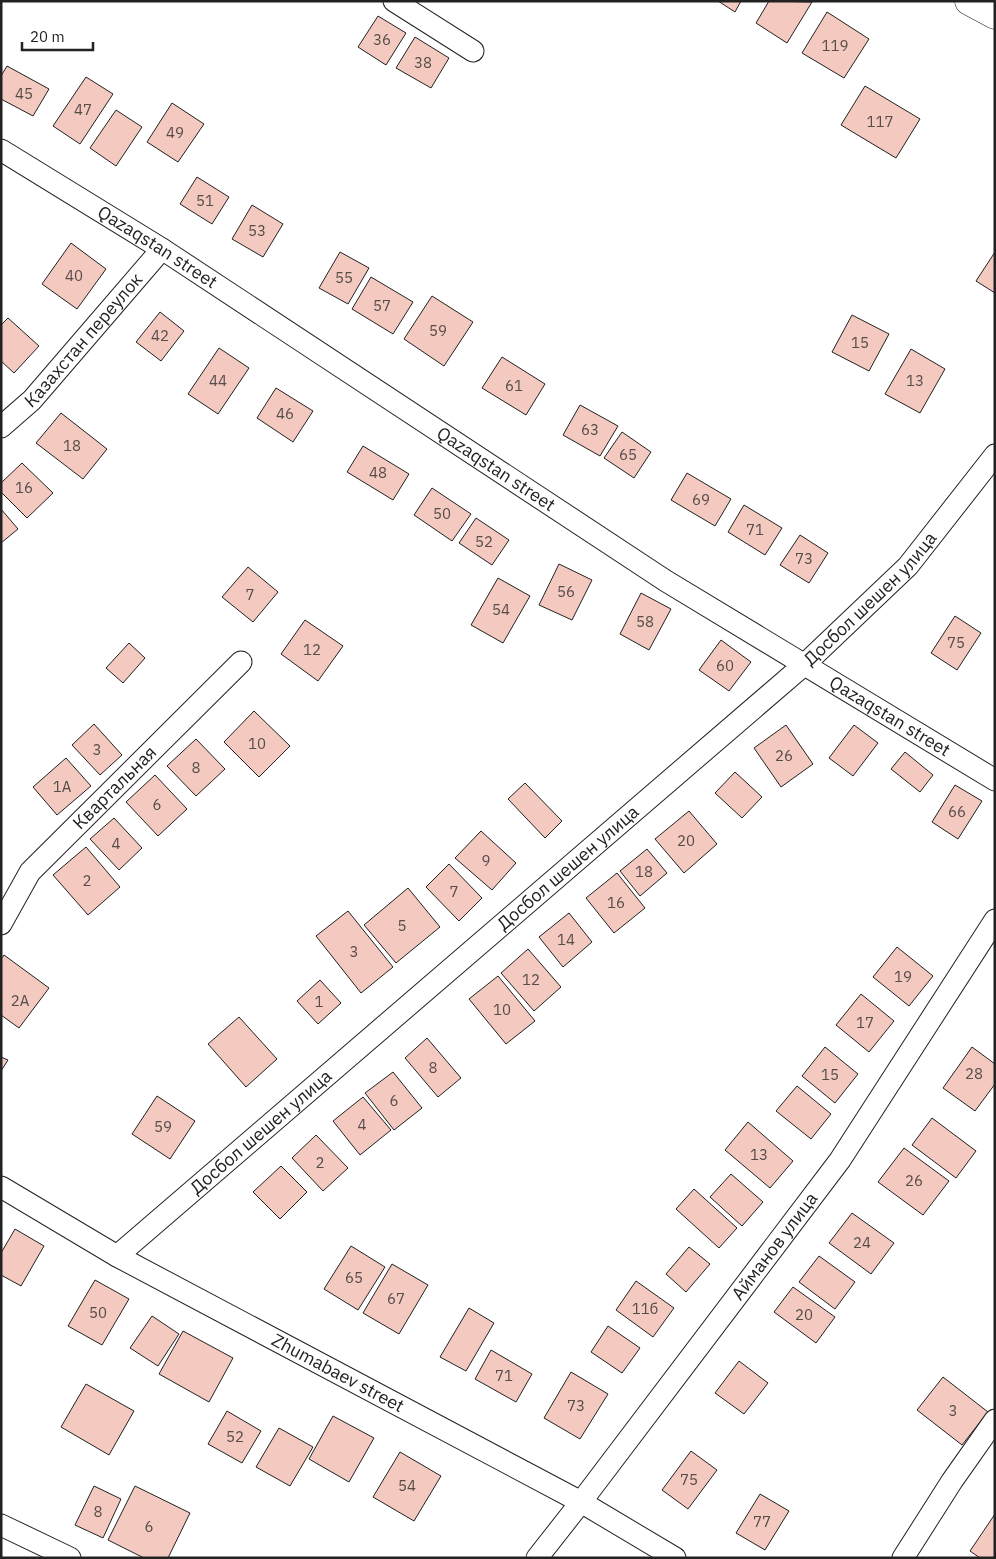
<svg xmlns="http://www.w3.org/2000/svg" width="996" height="1559" font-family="'IBM Plex Sans',sans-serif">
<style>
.building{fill:#f3c9c0;stroke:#222}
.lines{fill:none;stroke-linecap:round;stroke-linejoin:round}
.street-casing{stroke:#222;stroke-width:23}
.secondary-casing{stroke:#222;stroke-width:29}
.street{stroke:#fff;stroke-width:21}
.secondary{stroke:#fff;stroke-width:28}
.labels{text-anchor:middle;stroke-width:4;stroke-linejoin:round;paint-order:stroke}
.number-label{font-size:15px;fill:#564c4a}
.street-label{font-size:18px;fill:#222;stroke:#fff}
</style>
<rect width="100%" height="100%" fill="#fff"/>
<g class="building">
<path d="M718,1H741L735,12Z"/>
<path d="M769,1L812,2L787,43L756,23Z"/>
<path d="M827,12L869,39L844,78L802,53Z"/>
<path d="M378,16L406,33L386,65L358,47Z"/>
<path d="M415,37L449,58L431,88L396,68Z"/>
<path d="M7,66L49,89L33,116L1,99V76Z"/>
<path d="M86,77L113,94L80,144L53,126Z"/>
<path d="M865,86L920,119L896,158L841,125Z"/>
<path d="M172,103L204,124L178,162L147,142Z"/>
<path d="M116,110L142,127L116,166L90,148Z"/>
<path d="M197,177L229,197L212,224L180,204Z"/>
<path d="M252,205L283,224L263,257L232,239Z"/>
<path d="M71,243L106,269L77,309L42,284Z"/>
<path d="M340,252L369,268L348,304L319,288Z"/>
<path d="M995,252V293L976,281Z"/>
<path d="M371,277L413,302L393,334L352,309Z"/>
<path d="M432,296L473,322L444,366L404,339Z"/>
<path d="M160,312L184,331L161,361L136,342Z"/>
<path d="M852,315L889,334L869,371L832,352Z"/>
<path d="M8,318L39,346L14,373L1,361V325Z"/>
<path d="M219,348L249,368L218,414L188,394Z"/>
<path d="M911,349L945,369L920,413L885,394Z"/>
<path d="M502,357L545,384L526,415L482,388Z"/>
<path d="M276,388L313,411L293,442L257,418Z"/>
<path d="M580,405L618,426L600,456L563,435Z"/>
<path d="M61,413L107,449L83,479L36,443Z"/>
<path d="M622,432L651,452L634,478L604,458Z"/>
<path d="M363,446L409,474L393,500L347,472Z"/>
<path d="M22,463L53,493L27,518L1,492V483Z"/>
<path d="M687,473L731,499L715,526L671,500Z"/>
<path d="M432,488L471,514L452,541L414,515Z"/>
<path d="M744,505L782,528L765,555L728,532Z"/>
<path d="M1,509L18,529L1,543Z"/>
<path d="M476,518L509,540L492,565L459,543Z"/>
<path d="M800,535L828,553L809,583L780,565Z"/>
<path d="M559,564L592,580L572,620L539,605Z"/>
<path d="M248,567L278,592L253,622L222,597Z"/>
<path d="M498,578L530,596L503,643L471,625Z"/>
<path d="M641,593L671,609L649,650L620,634Z"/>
<path d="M955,616L981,633L957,670L931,653Z"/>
<path d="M305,620L343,646L318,681L281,654Z"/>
<path d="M721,640L751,662L729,691L699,670Z"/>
<path d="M129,643L145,658L123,683L106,668Z"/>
<path d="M254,711L290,746L259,777L224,742Z"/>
<path d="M94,724L122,755L100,775L72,745Z"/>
<path d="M786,725L813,764L781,787L754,748Z"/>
<path d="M854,725L878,743L853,776L829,758Z"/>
<path d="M196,739L225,769L196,796L167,766Z"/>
<path d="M905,752L933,775L920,792L891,769Z"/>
<path d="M66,758L91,786L57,815L33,787Z"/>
<path d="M735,772L762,797L742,818L715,793Z"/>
<path d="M155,775L187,809L158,836L126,802Z"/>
<path d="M525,783L562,821L545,838L508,799Z"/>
<path d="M955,785L982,801L958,839L932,822Z"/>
<path d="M689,811L717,844L684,873L655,839Z"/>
<path d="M114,818L142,848L119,870L90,839Z"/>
<path d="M481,831L516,863L492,890L455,858Z"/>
<path d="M86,847L120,887L88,915L53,875Z"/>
<path d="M647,849L667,873L640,896L620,871Z"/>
<path d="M449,864L482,898L459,921L426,887Z"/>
<path d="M617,873L645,908L614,933L586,898Z"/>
<path d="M408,888L440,927L396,963L364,925Z"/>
<path d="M348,911L393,967L361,993L316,936Z"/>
<path d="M569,913L592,942L563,967L539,937Z"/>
<path d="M897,947L933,976L909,1006L873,977Z"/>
<path d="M528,949L561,987L534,1011L501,973Z"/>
<path d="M4,955L49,988L19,1028L1,1015V959Z"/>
<path d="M498,976L535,1021L506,1044L469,999Z"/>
<path d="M320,980L341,1003L318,1024L297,1001Z"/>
<path d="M861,994L894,1021L869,1052L836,1025Z"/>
<path d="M239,1017L277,1059L246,1087L208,1044Z"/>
<path d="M427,1038L461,1078L438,1097L405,1058Z"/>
<path d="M825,1047L858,1074L835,1103L802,1076Z"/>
<path d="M972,1047L995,1064V1084L975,1111L943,1088Z"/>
<path d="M1,1057L8,1060L1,1071Z"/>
<path d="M393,1072L422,1108L394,1130L365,1093Z"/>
<path d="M797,1086L831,1114L811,1139L776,1111Z"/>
<path d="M157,1096L195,1121L170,1159L132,1134Z"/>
<path d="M363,1097L391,1130L360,1155L333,1121Z"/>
<path d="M932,1118L976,1151L956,1178L912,1145Z"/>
<path d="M748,1122L793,1161L770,1188L725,1150Z"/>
<path d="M316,1135L348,1168L323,1191L292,1158Z"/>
<path d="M904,1148L949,1181L923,1215L878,1182Z"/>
<path d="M281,1166L307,1192L280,1219L253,1192Z"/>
<path d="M731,1174L763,1202L742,1226L710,1197Z"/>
<path d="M694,1189L737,1228L719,1248L676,1209Z"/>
<path d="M852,1213L894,1243L871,1274L829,1243Z"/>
<path d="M15,1229L44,1246L21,1286L1,1275V1253Z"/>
<path d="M351,1246L385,1267L358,1310L324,1289Z"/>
<path d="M689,1247L710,1264L686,1292L666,1274Z"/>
<path d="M819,1256L855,1282L835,1309L799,1282Z"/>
<path d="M392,1264L428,1285L399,1334L363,1313Z"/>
<path d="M95,1280L129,1299L102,1345L68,1326Z"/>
<path d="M636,1281L674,1308L653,1337L616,1310Z"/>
<path d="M793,1287L835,1317L816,1343L774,1312Z"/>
<path d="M469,1308L494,1323L466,1371L440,1357Z"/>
<path d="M152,1316L179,1334L158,1366L130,1348Z"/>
<path d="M608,1326L640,1348L622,1373L591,1352Z"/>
<path d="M183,1331L233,1358L209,1402L159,1374Z"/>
<path d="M491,1350L532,1374L516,1402L475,1379Z"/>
<path d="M739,1361L768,1383L744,1414L715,1393Z"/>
<path d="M571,1372L608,1394L580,1439L544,1418Z"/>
<path d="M943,1377L988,1412L962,1445L917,1410Z"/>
<path d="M86,1384L134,1411L109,1455L61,1427Z"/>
<path d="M227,1411L261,1431L242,1463L208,1444Z"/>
<path d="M333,1416L374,1438L349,1482L309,1459Z"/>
<path d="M279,1428L313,1447L290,1486L256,1467Z"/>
<path d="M691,1451L717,1470L688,1509L662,1490Z"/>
<path d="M400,1452L441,1476L414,1521L373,1497Z"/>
<path d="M94,1486L121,1499L103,1538L75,1525Z"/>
<path d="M135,1486L190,1513L168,1558H144L108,1540Z"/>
<path d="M760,1494L789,1511L765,1550L736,1533Z"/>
<path d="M995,1514V1558H980L970,1551Z"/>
</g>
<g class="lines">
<defs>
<g id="street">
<path d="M394,1L473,51"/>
<path id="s1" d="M1,150L162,249L666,581L995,780"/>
<path id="s2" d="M1,427L32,400L162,249"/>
<path id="s3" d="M1,924L30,872L241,662"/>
<path id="s4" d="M1,1187L117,1256L581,1502L675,1558"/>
<path id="s5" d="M117,1256L805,664L908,566L995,455"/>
<path d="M1,1525L70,1558"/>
<path id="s6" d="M537,1558L581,1502L840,1160L995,920"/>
<path d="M903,1558L952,1481L995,1420"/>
</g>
<path id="secondary" d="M969,1L995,15"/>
</defs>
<use href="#street" class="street-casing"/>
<use href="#secondary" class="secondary-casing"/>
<use href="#street" class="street"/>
<use href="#secondary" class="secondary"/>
</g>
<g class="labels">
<g class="number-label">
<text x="382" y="45">36</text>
<text x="835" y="51">119</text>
<text x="423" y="68">38</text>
<text x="24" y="99">45</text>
<text x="83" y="115">47</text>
<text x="880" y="127">117</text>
<text x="175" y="138">49</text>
<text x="205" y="206">51</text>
<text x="257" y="236">53</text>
<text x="74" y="281">40</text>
<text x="344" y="283">55</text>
<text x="382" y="311">57</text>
<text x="438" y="336">59</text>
<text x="160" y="341">42</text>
<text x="860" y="348">15</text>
<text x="218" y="386">44</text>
<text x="915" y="386">13</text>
<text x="514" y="391">61</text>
<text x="285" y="419">46</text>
<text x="590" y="435">63</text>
<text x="72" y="451">18</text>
<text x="628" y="460">65</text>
<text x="378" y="478">48</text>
<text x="24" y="493">16</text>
<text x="701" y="505">69</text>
<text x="442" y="519">50</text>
<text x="755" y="535">71</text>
<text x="484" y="547">52</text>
<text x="804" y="564">73</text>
<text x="566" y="597">56</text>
<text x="250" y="600">7</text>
<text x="501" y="615">54</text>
<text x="645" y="627">58</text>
<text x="956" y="648">75</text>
<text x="312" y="655">12</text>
<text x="725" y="671">60</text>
<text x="257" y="749">10</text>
<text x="97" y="755">3</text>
<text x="784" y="761">26</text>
<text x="196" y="773">8</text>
<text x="62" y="792">1А</text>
<text x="157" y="810">6</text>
<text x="957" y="817">66</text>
<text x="686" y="846">20</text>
<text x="116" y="849">4</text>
<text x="486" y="866">9</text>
<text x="644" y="877">18</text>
<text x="87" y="886">2</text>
<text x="454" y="897">7</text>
<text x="616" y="908">16</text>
<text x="402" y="931">5</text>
<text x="566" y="945">14</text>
<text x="354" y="957">3</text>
<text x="903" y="982">19</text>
<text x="531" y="985">12</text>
<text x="20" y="1006">2А</text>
<text x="319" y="1007">1</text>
<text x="502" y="1015">10</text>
<text x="865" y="1028">17</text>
<text x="433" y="1073">8</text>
<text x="974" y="1079">28</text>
<text x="830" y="1080">15</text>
<text x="394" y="1106">6</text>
<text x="362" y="1130">4</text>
<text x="163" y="1132">59</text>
<text x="759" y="1160">13</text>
<text x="320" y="1168">2</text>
<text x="914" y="1186">26</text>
<text x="862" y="1248">24</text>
<text x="354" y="1283">65</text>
<text x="396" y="1304">67</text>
<text x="645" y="1314">11б</text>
<text x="98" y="1318">50</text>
<text x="804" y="1320">20</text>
<text x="504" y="1381">71</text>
<text x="576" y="1411">73</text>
<text x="953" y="1416">3</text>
<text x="235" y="1442">52</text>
<text x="689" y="1485">75</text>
<text x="407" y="1491">54</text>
<text x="98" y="1517">8</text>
<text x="762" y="1527">77</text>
<text x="149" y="1532">6</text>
</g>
<g class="street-label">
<text dy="6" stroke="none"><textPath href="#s1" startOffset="184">Qazaqstan street</textPath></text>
<text dy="6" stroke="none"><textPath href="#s2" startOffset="120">Казахстан переулок</textPath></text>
<text dy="6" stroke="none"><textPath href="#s1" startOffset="589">Qazaqstan street</textPath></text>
<text dy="6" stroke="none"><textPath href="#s5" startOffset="1000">Досбол шешен улица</textPath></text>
<text dy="6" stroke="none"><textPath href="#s1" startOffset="1054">Qazaqstan street</textPath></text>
<text dy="6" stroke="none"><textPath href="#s3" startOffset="179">Квартальная</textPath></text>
<text dy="6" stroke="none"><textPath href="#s5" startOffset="595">Досбол шешен улица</textPath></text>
<text dy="6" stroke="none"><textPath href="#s5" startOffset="190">Досбол шешен улица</textPath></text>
<text dy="6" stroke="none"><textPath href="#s6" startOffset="392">Айманов улица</textPath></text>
<text dy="6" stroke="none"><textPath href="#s4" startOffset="385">Zhumabaev street</textPath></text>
</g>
</g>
<rect width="996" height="1559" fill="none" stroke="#222222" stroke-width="5"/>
<path d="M22 42v8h71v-8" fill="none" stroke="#222222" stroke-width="2.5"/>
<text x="30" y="42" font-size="15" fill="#222222" stroke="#ffffff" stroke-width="4" paint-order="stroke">20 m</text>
</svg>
